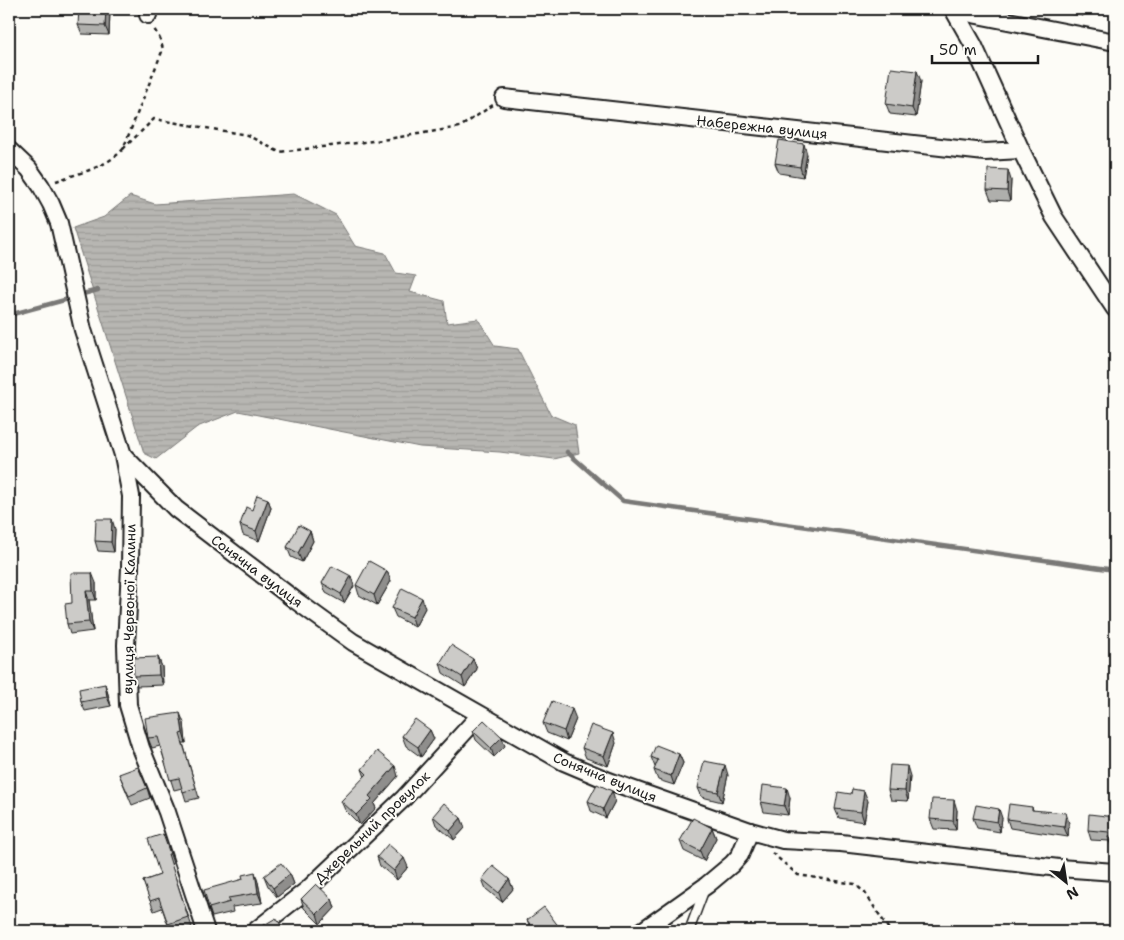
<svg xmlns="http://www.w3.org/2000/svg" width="1124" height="940" font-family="'Shantell Sans',sans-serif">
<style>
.water{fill:url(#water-rules);stroke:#797876}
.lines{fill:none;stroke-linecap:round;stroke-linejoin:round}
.stream{stroke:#797876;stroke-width:4.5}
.lane-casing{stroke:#1c1c1c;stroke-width:11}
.street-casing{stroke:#1c1c1c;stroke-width:20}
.path{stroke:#1c1c1c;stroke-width:2.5;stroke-dasharray:4 4;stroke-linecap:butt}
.lane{stroke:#fdfcf7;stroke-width:8}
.street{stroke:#fdfcf7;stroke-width:16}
.wall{fill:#afafac;stroke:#1c1c1c}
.shaded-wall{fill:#8f8e8c;stroke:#1c1c1c}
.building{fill:#cccbc8;stroke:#1c1c1c}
.labels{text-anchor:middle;stroke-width:4;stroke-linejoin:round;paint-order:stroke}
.street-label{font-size:14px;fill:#1c1c1c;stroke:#fdfcf7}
</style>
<defs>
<pattern id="water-rules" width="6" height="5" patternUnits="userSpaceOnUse" patternTransform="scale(1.25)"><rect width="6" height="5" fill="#b7b6b2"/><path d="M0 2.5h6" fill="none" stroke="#9d9c98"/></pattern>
</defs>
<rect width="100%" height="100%" fill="#fdfcf7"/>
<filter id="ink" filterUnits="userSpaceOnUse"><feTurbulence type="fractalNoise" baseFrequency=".02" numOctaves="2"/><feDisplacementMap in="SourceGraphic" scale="10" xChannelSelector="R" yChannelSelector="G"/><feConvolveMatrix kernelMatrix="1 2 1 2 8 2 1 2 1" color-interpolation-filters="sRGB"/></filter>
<g filter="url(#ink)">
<path class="water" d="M294,194L336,215L355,246L385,253L396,273L416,276L410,292L444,301L447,323L478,319L495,346L518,349L551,415L575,425L579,453L554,459L500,452L420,447L238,411L197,427L156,459L144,453L73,228L104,217L130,196L155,204Z"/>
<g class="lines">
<g class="stream">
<path d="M79,295L98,290"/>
<path d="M9,315L72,298"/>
<path d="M567,452L623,501L1115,570"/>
</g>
<defs>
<path id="lane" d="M689,931L704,891"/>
<g id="street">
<path d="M953,9L974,46L1021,150L1054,217L1115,309"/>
<path d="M957,9L972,14L1115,42"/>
<path d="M148,15L149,9"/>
<path d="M504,98L985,152L1021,150"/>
<path d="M9,150L29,169L41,186L51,204L59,223L83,330L123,455L131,496L130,568L126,645L128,705L141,748L167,812L206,931"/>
<path d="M123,455L176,509L295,600L353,642L564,762L609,781L750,831L783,840L841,843L1059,868L1115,872"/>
<path d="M255,931L307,890L404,798L480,715"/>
<path d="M642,931L707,885L732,864L740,855L750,831"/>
</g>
</defs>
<use href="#lane" class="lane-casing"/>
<use href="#street" class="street-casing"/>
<g class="path">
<path d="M123,149L154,119L247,135L279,152L382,140L460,127L493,105"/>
<path d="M56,181C78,173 107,168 123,149L163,49L160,39L153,27"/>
<path d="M772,853L798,875L855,884L865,893L890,931"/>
</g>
<use href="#lane" class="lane"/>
<use href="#street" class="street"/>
</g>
<g class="wall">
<path d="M1056,9H1084L1083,16L1057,11Z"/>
<path d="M110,11L109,35L82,34L78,25Z"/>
<path d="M921,81L916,117L890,114L886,104Z"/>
<path d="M807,154L803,177L779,173L775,163Z"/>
<path d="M1011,180L1010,201L991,200L987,190Z"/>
<path d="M268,499L271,508L259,541L243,535L240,525L252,510Z"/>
<path d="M115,529L114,552L98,551L95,541Z"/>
<path d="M310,531L313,541L302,562L291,557L287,547Z"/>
<path d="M387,571L391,581L377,605L359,595L356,585Z"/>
<path d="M96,583V600H89L93,631L70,634L67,624L72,603Z"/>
<path d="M322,583L354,586L344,603L326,593Z"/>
<path d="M392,608H425L415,627L396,617Z"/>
<path d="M158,657L162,667L163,685L137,686L134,676Z"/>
<path d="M473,659L477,669L465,687L443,673L440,663Z"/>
<path d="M105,684L108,694L111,706L85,711L81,702Z"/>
<path d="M576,719L567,741L547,733L543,723Z"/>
<path d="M184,723L186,743H183L199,798L186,801L182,788L174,790L160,746L152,748L148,738Z"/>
<path d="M430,730L434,739L421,757L406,746L402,736Z"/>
<path d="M473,731L505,746L494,757L476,740Z"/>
<path d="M616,743L608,766L586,758L582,748Z"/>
<path d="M679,754L683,763L674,785L658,780L654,770L656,767H655L651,757Z"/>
<path d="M362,769L398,776L374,804L376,808L360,825L345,810L341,801L365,777Z"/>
<path d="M119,774L147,788L150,798L132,805Z"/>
<path d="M728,775L722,802L702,797L698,788Z"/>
<path d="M910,776L908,801L891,800L888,790Z"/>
<path d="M790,798L788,815L764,812L761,802Z"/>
<path d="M588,801H615L606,818L591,811Z"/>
<path d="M868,801L864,822L839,818L835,809Z"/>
<path d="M1032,807L1033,810L1069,823L1068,837L1010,828L1007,819Z"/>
<path d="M957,810L956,830L934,829L930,819Z"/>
<path d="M433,816L461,818L465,828L454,840L436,825Z"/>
<path d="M1115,817V848L1112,847L1109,841L1091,840L1088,830Z"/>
<path d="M973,818H1002L1000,832L977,828Z"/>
<path d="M712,828L716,838L704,861L684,851L680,841Z"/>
<path d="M163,834L173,863L171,864L192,927L179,931H170L162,908L154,911L143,881L160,875Z"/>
<path d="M377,857L408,867L397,880L380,866Z"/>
<path d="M290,874L294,884L277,897L268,886L264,876Z"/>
<path d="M243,879L258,882L262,903L232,907L233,912L212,917L209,908Z"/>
<path d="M482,879H509L513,889L502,902L486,889Z"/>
<path d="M301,899H332L335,908L320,924L304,908Z"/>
<path d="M527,920L559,927L560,931H532Z"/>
</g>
<g class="shaded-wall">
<path d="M106,9H109L110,11L109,35L105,26Z"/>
<path d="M1080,9H1084L1083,16Z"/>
<path d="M917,71L921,81L916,117L912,108Z"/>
<path d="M804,144L807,154L803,177L800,167Z"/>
<path d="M1008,170L1011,180L1010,201L1007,191Z"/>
<path d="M268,499L271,508L259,541L256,531Z"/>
<path d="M112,519L115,529L114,552L111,542Z"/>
<path d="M310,531L313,541L302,562L298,553Z"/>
<path d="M387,571L391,581L377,605L374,595Z"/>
<path d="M92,573L96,583V600L93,591Z"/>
<path d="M351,576L354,586L344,603L341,594Z"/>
<path d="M86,591L89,600L93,631L89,622Z"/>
<path d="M422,598L425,608L415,627L412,617Z"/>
<path d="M158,657L162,667L163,685L159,675Z"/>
<path d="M473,659L477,669L465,687L462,677Z"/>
<path d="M105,684L108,694L111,706L107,697Z"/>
<path d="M572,709L576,719L567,741L564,731Z"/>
<path d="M180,713L184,723L186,743L183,733Z"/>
<path d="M430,730L434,739L421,757L418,747Z"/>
<path d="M613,733L616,743L608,766L604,756Z"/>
<path d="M502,737L505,746L494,757L491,748Z"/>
<path d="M679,754L683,763L674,785L671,776Z"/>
<path d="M725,765L728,775L722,802L718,792Z"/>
<path d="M395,766L398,776L374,804L376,808L360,825L356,815L369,796Z"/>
<path d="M907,766L910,776L908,801L905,791Z"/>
<path d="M787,788L790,798L788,815L784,806Z"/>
<path d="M612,791L615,801L606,818L603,809Z"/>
<path d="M864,791L868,801L864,822L861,812Z"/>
<path d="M954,800L957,810L956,830L953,821Z"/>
<path d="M999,809L1002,818L1000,832L997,822Z"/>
<path d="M1066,813L1069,823L1068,837L1064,827Z"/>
<path d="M461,818L465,828L454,840L450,831Z"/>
<path d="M712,828L716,838L704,861L700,851Z"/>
<path d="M404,858L408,867L397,880L394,871Z"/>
<path d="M255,872L258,882L262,903L258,893Z"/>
<path d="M290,874L294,884L277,897L273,888Z"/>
<path d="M509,879L513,889L502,902L499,893Z"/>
<path d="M332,899L335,908L320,924L317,914Z"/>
<path d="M559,927L560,931H553Z"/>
</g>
<g class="building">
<path d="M79,9H106L105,26L78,25Z"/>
<path d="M891,68L917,71L912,108L886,104Z"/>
<path d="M779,140L804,144L800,167L775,163Z"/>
<path d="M988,169L1008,170L1007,191L987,190Z"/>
<path d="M257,495L268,499L256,531L240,525L246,507L252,510Z"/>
<path d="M96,519H112L111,542L95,541Z"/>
<path d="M299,525L310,531L298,553L287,547Z"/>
<path d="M369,561L387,571L374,595L356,585Z"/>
<path d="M332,566L351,576L341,594L322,583Z"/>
<path d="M71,573H92L93,591H86L89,622L67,624L65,604L72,603Z"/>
<path d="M402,588L422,598L412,617L392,608Z"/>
<path d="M451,645L473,659L462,677L440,663Z"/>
<path d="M158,657L159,675L134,676L133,658Z"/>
<path d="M105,684L107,697L81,702L79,689Z"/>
<path d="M552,701L572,709L564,731L543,723Z"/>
<path d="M180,713L183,733L180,734L196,788L183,792L179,778L170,780L158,737L148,738L145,718Z"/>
<path d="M415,719L430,730L418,747L402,736Z"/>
<path d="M484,720L502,737L491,748L473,731Z"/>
<path d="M591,725L613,733L604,756L582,748Z"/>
<path d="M656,745L679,754L671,776L654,770L658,760L651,757Z"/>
<path d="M377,751L395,766L369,796L372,799L356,815L341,801L367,774L362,769Z"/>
<path d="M704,761L725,765L718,792L698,788Z"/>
<path d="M890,765L907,766L905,791L888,790Z"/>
<path d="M138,767L147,788L129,796L119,774Z"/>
<path d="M597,784L612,791L603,809L588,801Z"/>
<path d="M763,785L787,788L784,806L761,802Z"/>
<path d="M852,789L864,791L861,812L835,809L838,792L851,794Z"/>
<path d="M932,799L954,800L953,821L930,819Z"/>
<path d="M444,803L461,818L450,831L433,816Z"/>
<path d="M1009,804L1032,807V810L1066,813L1064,827L1007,819Z"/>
<path d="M976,805L999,809L997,822L973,818Z"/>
<path d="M1089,814L1115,817V839L1108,838L1109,832L1088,830Z"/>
<path d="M693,818L712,828L700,851L680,841Z"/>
<path d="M163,834L170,854H168L188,917L168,924L159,898L150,901L143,881L160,875L148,839Z"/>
<path d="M388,844L404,858L394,871L377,857Z"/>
<path d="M281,863L290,874L273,888L264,876Z"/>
<path d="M493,866L509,879L499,893L482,879Z"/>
<path d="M255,872L258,893L228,898L230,902L209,908L204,890L243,879L242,875Z"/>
<path d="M316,884L332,899L317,914L301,899Z"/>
<path d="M544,907L559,927L553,931H535L527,920Z"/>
<path d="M276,918L285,931H261L259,928Z"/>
</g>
</g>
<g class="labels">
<g class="street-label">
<text transform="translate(762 127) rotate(6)" y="5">Набережна вулиця</text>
<text transform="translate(257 571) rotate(37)" y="5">Сонячна вулиця</text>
<text transform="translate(129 609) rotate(-89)" y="5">вулиця Червоної Калини</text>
<text transform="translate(605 777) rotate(22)" y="5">Сонячна вулиця</text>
<text transform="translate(372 827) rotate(-44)" y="5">Джерельний провулок</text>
</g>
</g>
<rect width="1124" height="940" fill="none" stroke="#fdfcf7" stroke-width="30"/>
<rect x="15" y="15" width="1094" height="910" fill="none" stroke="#1c1c1c" stroke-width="2" filter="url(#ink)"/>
<g transform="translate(1066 882) rotate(150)" stroke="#fdfcf7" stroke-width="4" paint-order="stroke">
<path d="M0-4L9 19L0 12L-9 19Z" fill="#1c1c1c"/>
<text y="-8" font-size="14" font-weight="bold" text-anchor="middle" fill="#1c1c1c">N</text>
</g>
<path d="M932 55v8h106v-8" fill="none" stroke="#1c1c1c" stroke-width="2.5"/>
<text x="939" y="55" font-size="15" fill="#1c1c1c" stroke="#fdfcf7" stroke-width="4" paint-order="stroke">50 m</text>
</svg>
